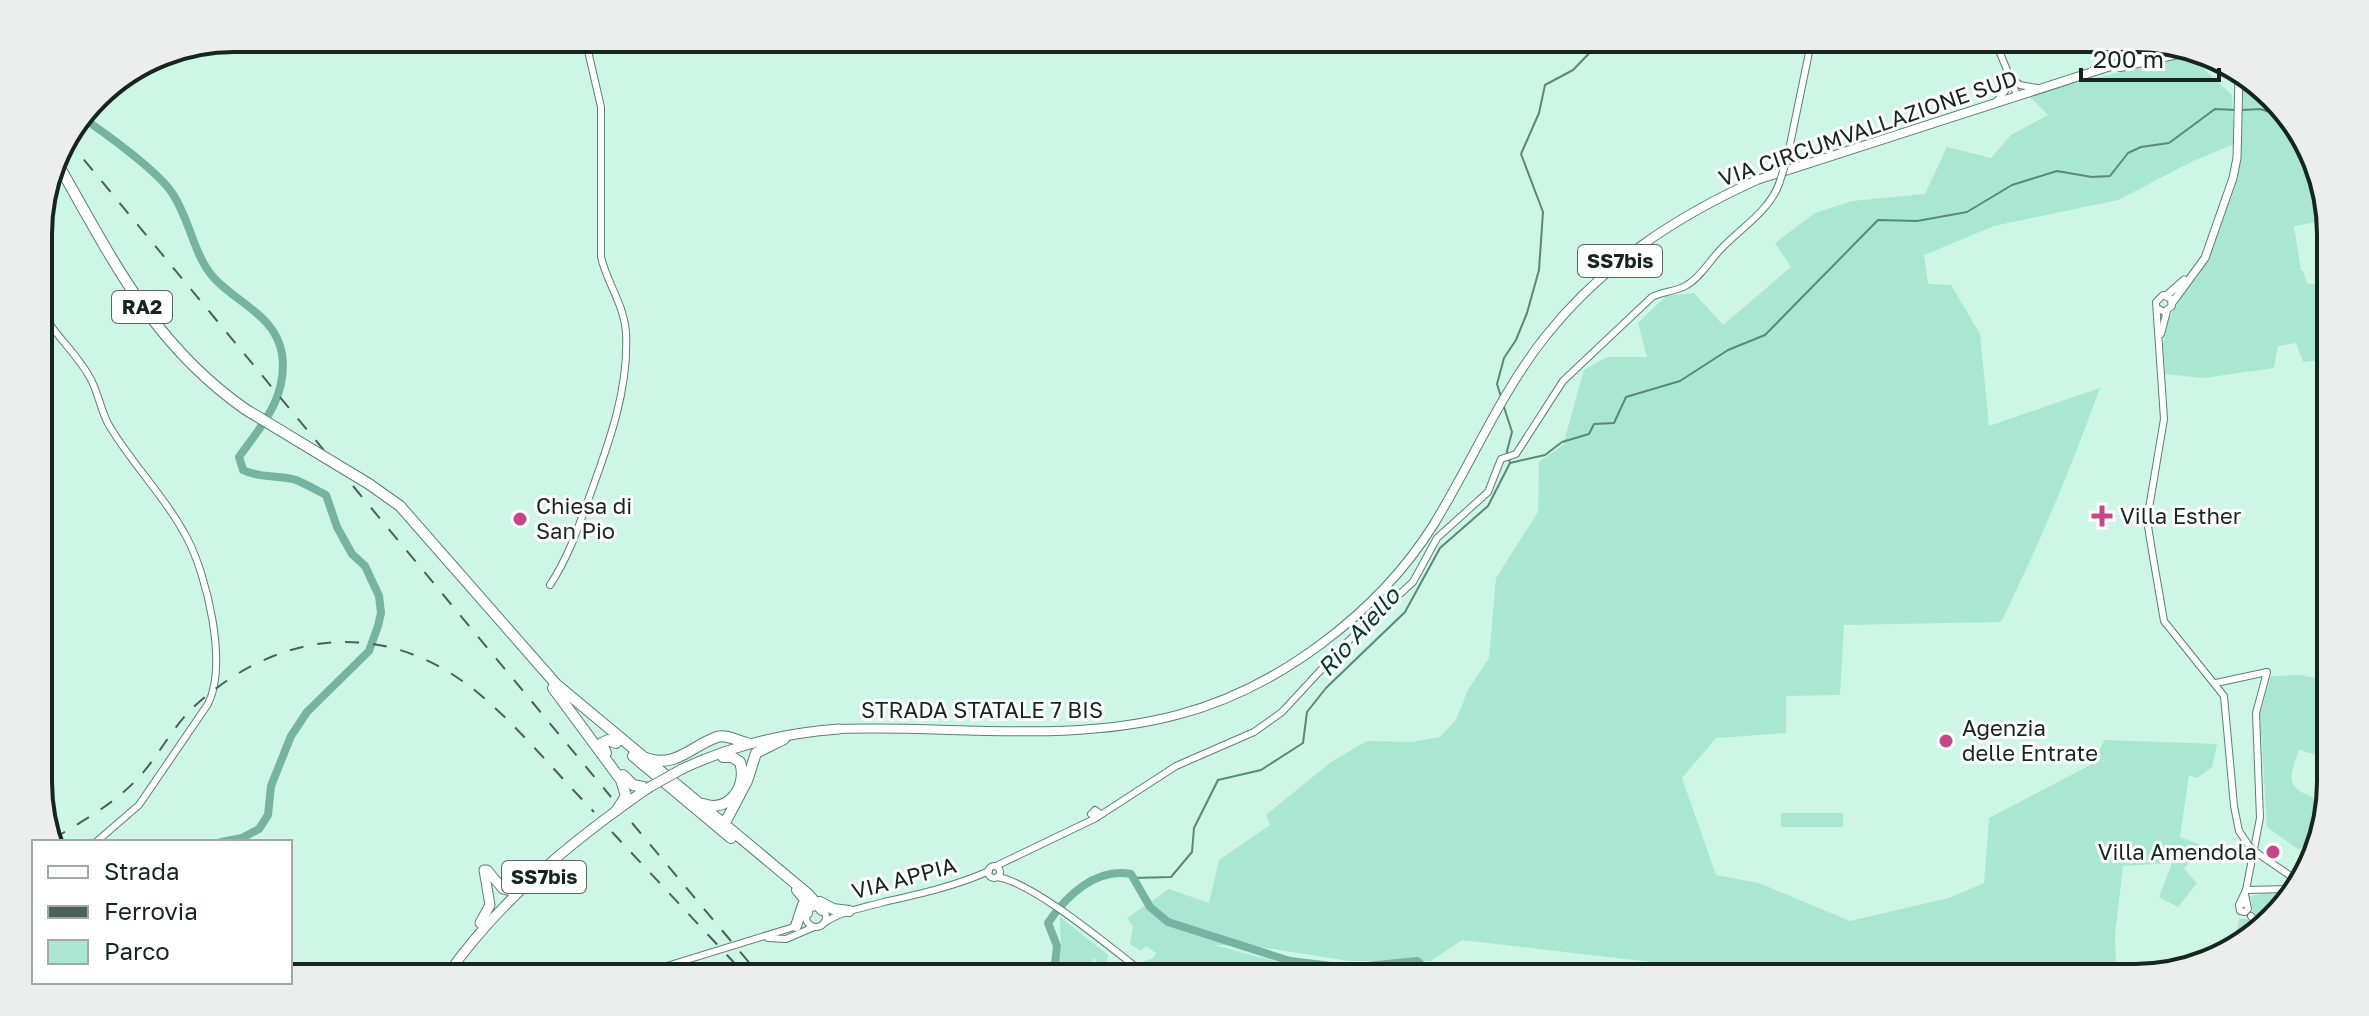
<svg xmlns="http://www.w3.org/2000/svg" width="2369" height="1016" font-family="'Golos Text',sans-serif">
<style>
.green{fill:#a9e7d2}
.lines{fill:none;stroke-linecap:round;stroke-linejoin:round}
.stream{stroke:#588979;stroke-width:2}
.river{stroke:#75b4a0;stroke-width:8}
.tertiary-casing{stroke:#5a8073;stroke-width:8}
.secondary-casing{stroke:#5a8073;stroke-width:9}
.primary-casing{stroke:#5a8073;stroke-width:10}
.trunk-casing{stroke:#5a8073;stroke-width:11}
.motorway-casing{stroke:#5a8073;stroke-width:12}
.tertiary{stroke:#fff;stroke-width:6}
.secondary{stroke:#fff;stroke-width:7}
.primary{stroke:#fff;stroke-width:8}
.trunk{stroke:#fff;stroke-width:9}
.motorway{stroke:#fff;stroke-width:10}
.rail{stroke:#4a6159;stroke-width:2;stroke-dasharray:14 14;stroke-linecap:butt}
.tertiary-bridge-casing{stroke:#5a8073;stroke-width:8;stroke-linecap:butt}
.trunk-bridge-casing{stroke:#5a8073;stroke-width:11;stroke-linecap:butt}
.motorway-bridge-casing{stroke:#5a8073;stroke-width:12;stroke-linecap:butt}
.tertiary-bridge{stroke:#fff;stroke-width:6}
.trunk-bridge{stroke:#fff;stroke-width:9}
.motorway-bridge{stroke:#fff;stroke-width:10}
.poi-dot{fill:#c8458a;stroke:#fff;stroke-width:3}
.labels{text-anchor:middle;stroke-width:6;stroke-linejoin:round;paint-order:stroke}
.shield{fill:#fff;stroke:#5b6662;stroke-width:2}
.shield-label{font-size:20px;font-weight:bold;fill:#15251f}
.street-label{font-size:22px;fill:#15251f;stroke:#fff}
.poi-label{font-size:22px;fill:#15251f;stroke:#fff;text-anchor:start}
.water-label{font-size:24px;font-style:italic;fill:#023d2f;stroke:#fff}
.rim{fill:none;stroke:#15251f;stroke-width:4}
</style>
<rect width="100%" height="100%" fill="#cdf6e7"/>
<g class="green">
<path d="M2191,57L2232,95L2234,144L2193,161L2118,200L1994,226L1924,255L1928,284L1951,285L1980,334L1989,426L2100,388C2071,468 2039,545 2001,622L1844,625L1840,695L1786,696V733L1716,738L1682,778L1716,875L1759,883L1850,921L1949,898L1984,883L1989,818L2094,763L2104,740L2217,744L2212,767L2197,778L2189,775L2180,837L2203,846L2184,869L2197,883L2178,907L2159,897L2172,863L2123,866L2115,935L2116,967L2152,966L2164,971L2147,978H1759L1754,974L1462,940L1431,961H1349L1255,946L1214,945L1297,967L1343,973L1410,966L1430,978H1182L1161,968L1151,972L1140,963L1153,958L1156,953L1146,946L1141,951L1130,944L1133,926L1127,918L1169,889L1209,903L1219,860L1270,825L1266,815L1331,762L1367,741L1411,742L1440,737L1456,720L1468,690L1489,658L1496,578L1538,512L1539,462L1563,445L1584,370L1607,357H1647L1638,323L1666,296L1694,293L1723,325L1791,267L1775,243L1815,213L1852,201L1925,194L1947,147L1991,158L2011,135L2048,115L2028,95L2156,63Z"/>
<path d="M2241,77L2290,114L2329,208V220L2294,226L2301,271H2303L2307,283L2329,286L2326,319L2330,321V359L2303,362L2296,343L2278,346L2274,368L2203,378L2165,374L2163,344L2169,318L2198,272L2239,165Z"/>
<path d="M2301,675L2324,680L2316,725L2330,727L2331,772L2324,757L2299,750C2287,783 2287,788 2320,800L2316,810L2324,816L2320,835L2299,850L2267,827L2260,714L2271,676Z"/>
<rect x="1781" y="813" width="62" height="14"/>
<path d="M2268,893L2287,895L2254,938L2235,945L2239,919H2248L2253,911L2250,896Z"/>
<path d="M1060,917L1108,955L1107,961L1118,972L1115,978H1105L1101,971L1097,969L1095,957L1085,974L1068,971L1064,978H1035C1072,960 1059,952 1060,917Z"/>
</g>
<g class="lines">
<g class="stream">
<path d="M2242,110L2260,109L2291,118"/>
<path d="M1501,397L1497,384L1504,358L1516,340L1527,313L1539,270L1543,212L1521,154L1539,113L1545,85L1573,70L1604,38"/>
<path d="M1510,463L1545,455L1562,442L1589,434L1594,424L1614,423L1626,397L1680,381L1728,350L1765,335L1878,220L1917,221L1967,212L2012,185L2057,171L2092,177L2110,176L2128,153L2141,147L2169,143L2215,109L2236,110"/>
<path d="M1133,878L1171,877L1192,852L1194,828L1218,780L1261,770L1303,743L1307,712L1326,688L1405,612L1440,548L1488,506L1510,463L1507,451L1512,432L1504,407"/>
</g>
<g class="river">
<path d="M81,117C104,132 162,174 174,196C190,221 194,256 214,278C237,303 276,316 282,354C288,397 262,425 239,457L243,470C258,478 279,475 296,480C306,484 316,490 326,495L337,527L352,554L365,566L379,596L381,613L378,626L369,651L307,712L291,736L271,786L268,815L259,829L242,838L221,842"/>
<path d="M2258,932L2263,925"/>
<path d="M1030,978L1055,964L1057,946L1048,923C1066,896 1096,867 1131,874L1150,907L1168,922L1290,961L1348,968L1417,961C1436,979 1444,972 1467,972C1478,972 1490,976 1501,978"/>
<path d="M1553,978L1580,974L1636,975L1641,978"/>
</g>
<defs>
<g id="tertiary">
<path d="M1994,38L2017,95"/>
<path d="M2011,78L2020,85L2037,88"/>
<path d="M1997,101L2005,91L2009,80"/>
<path d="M1787,159L1812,38"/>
<path d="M39,307C52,333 75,351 89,376C99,392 100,411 110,427C133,465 166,498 187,538C207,576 228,664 208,704L139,805L96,842"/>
<path d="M2157,308L2164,312L2172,306L2171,299L2163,295L2156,302L2164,419L2147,520L2152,551L2164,621L2224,696L2234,806L2239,831L2249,846"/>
<path d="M2161,334L2167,311"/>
<path d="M550,585C569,556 578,528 590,495C609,443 629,389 626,333C624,304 607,283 601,257V107L585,38"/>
<path d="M2216,683L2267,672L2256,713L2260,818L2246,890L2239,905"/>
<path d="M1095,810L1099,813L1095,818L1091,814Z"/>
<path d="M1099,816L1176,766L1254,732L1282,712L1344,645L1413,582L1437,538L1488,492L1501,459L1516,454L1563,381L1652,297C1663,291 1676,292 1687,285C1701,277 1710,260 1721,249C1741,228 1769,211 1779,184"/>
<path d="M2257,853L2298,881"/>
<path d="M996,866L1096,818"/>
<circle cx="994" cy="872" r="6"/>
<path d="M997,877C1034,882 1117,953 1150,978"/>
<path d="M2246,890L2291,889"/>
<path d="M2245,894L2248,909L2245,912L2240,911L2239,905L2246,903"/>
<circle cx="816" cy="917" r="10"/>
<path d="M2251,916L2261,928"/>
<path d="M824,923C841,911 863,908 884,902C919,894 956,886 989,871"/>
<path d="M768,938L786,939L814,927"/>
<path d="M628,978L797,926"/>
</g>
<g id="secondary">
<path d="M2166,296L2184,280"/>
<path d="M2172,303L2205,258L2233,178L2237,158L2239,75"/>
</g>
<g id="primary">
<path d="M2120,67L2195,50"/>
<path d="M839,729C952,725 1067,744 1177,715C1278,689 1379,612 1434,524C1472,462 1500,394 1545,337C1602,265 1675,217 1757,180L2173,46"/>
</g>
<g id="trunk">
<path d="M682,769C733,745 783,733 839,729"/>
<path d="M487,870L503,889L511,891L521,885"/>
<path d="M480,923L490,905L484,870"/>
<path d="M445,978C498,901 572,841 648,788"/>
</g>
<g id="motorway">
<path d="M55,159C111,256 150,342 245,409"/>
<path d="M400,506L556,684L808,894L822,910"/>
<path d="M553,688L621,780L626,796L617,810"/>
<path d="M606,753L602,743L608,740L616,743"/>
<path d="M633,756L731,838"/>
<path d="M646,758C675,769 691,746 717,737C726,734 738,741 747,743"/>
<path d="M623,775L633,785L648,788"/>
<path d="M703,804C729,813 748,786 740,762L732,757H723"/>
<path d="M722,822L727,819L747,781L756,753L784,739"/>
<path d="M797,890L804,898L807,913"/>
<path d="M820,902L833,909L849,911"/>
<path d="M796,926L803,905"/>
</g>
</defs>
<use href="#tertiary" class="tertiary-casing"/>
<use href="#secondary" class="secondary-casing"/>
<use href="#primary" class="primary-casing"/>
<use href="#trunk" class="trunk-casing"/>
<use href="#motorway" class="motorway-casing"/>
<use href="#tertiary" class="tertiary"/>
<use href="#secondary" class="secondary"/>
<use href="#primary" class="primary"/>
<use href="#trunk" class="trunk"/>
<use href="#motorway" class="motorway"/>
<g class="rail">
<path d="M66,138L327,454"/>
<path d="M353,486L611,797"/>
<path d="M632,823L762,978"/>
<path d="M612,832L740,969"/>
<path d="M53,839C84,820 116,803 141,775C161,752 174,724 198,703C286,626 393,619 484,698C521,730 559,776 594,812"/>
</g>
<defs>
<g id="tertiary-bridge">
<path d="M1779,184L1787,159"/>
<path d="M2249,846L2257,853"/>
</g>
<path id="trunk-bridge" d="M648,788L682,769"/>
<path id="motorway-bridge" d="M245,409L369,484L400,506"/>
</defs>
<use href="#tertiary-bridge" class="tertiary-bridge-casing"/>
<use href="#trunk-bridge" class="trunk-bridge-casing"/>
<use href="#motorway-bridge" class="motorway-bridge-casing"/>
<use href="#tertiary-bridge" class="tertiary-bridge"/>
<use href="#trunk-bridge" class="trunk-bridge"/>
<use href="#motorway-bridge" class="motorway-bridge"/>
</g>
<g class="poi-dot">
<path d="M2098 504h8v8h8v8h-8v8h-8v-8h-8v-8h8z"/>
<circle cx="520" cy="519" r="8"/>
<circle cx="1946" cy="741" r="8"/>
<circle cx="2273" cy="852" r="8"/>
</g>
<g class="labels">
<g class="shield">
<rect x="1578" y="245" width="84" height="32" rx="6"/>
<rect x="112" y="291" width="60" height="32" rx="6"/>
<rect x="502" y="861" width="84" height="32" rx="6"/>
</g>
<g class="shield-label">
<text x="1620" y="268">SS7bis</text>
<text x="142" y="314">RA2</text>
<text x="544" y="884">SS7bis</text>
</g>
<g class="street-label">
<text transform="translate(1868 128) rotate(-19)" y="8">VIA CIRCUMVALLAZIONE SUD</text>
<text x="982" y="718">STRADA STATALE 7 BIS</text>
<text transform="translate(904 878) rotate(-15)" y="8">VIA APPIA</text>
</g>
<g class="poi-label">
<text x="536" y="514">Chiesa di<tspan x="536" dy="25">San Pio</tspan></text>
<text x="2120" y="524">Villa Esther</text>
<text x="1962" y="736">Agenzia<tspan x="1962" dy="25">delle Entrate</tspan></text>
<text x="2257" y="860" text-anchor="end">Villa Amendola</text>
</g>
<g class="water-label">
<text transform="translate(1359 632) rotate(-48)" y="8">Rio Aiello</text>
</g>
</g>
<path d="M0 0H2369V1016H0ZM234 52H2135A182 182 0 0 1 2317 234V782A182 182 0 0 1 2135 964H234A182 182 0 0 1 52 782V234A182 182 0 0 1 234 52Z" fill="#eceeed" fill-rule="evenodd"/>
<path class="rim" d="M234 52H2135A182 182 0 0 1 2317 234V782A182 182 0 0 1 2135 964H234A182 182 0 0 1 52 782V234A182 182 0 0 1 234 52Z"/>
<rect x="32" y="840" width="260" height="144" fill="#ffffff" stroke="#a1a8a5" stroke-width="2"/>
<rect x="48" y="866" width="40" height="12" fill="#ffffff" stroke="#a1a8a5" stroke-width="2"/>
<text x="104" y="880" font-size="24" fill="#15251f">Strada</text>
<rect x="48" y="906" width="40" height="12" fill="#4a6159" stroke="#a1a8a5" stroke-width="2"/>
<text x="104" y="920" font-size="24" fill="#15251f">Ferrovia</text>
<rect x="48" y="940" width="40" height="24" fill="#a9e7d2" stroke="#a1a8a5" stroke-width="2"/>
<text x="104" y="960" font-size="24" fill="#15251f">Parco</text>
<path d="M2081 68v12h138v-12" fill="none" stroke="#15251f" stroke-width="4"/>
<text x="2093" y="68" font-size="24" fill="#15251f" stroke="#ffffff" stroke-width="6" paint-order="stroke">200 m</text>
</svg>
